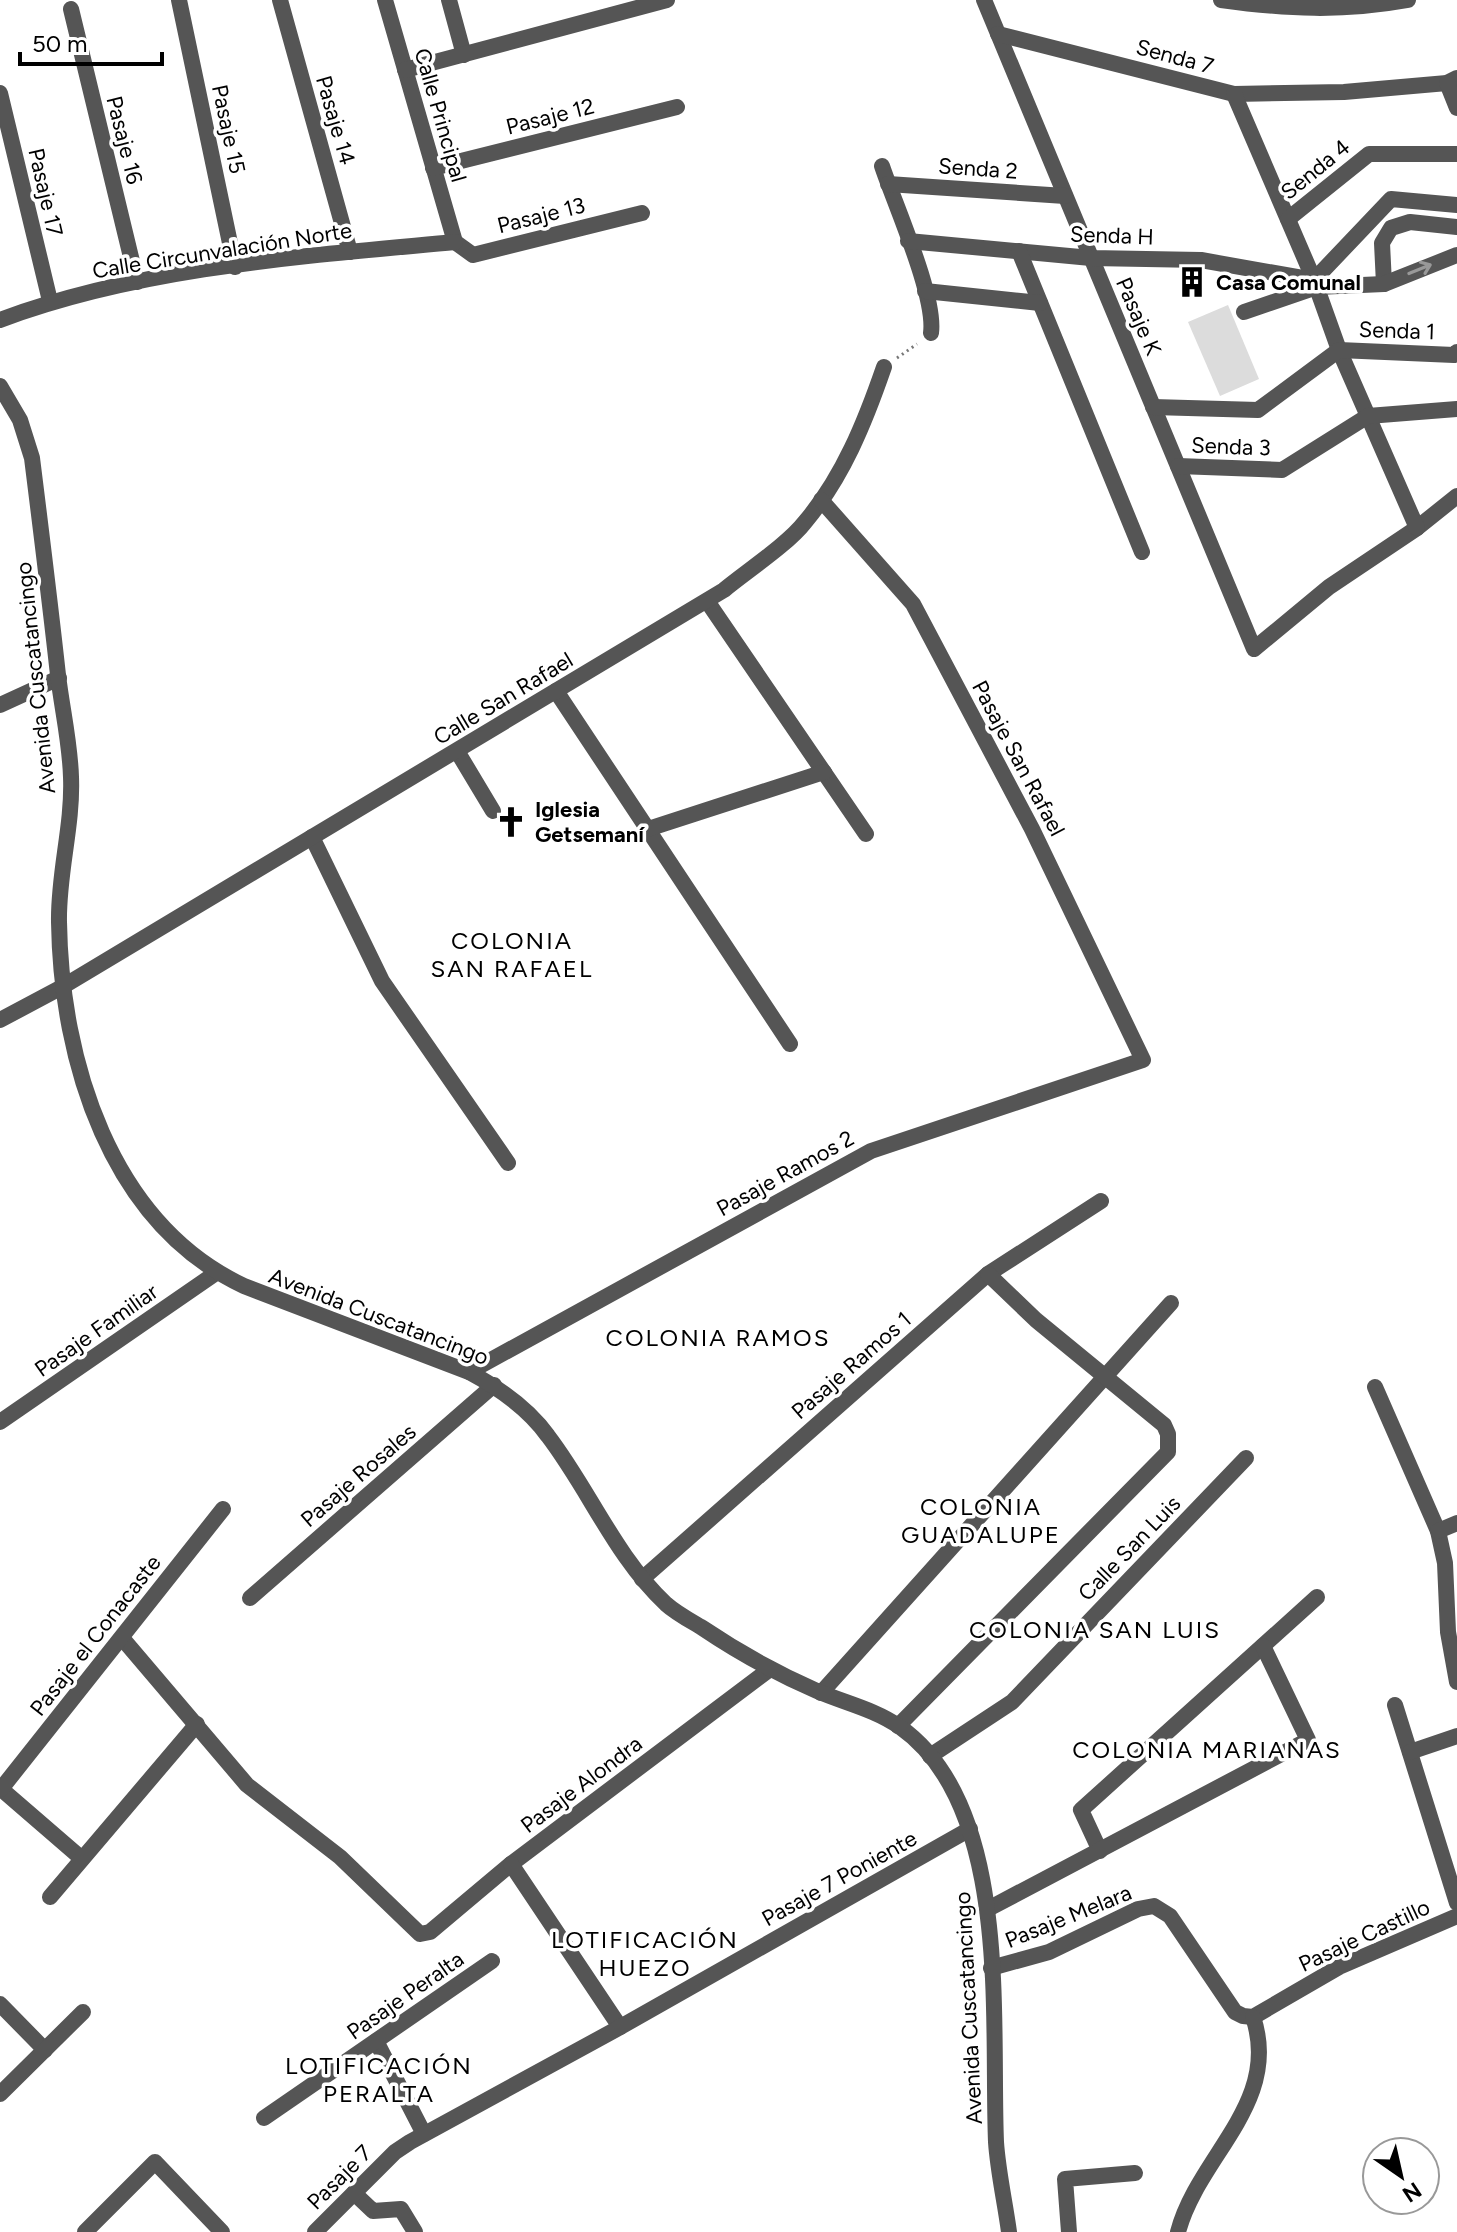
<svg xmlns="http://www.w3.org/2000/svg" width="1457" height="2232" font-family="Figtree,sans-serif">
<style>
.green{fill:#dcdcdc}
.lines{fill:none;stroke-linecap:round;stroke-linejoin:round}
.path{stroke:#777;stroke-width:3;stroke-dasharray:2 4;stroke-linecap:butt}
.minor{stroke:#555;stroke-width:16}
.tertiary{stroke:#555;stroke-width:16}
.oneway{stroke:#999}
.labels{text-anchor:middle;stroke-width:7;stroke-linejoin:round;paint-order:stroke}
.street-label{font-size:22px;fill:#000;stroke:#fff}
.poi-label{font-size:22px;font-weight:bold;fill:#000;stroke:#fff;text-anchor:start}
.neighbourhood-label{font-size:24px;letter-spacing:2px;fill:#000;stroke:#fff}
</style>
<rect width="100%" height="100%" fill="#fff"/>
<path class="green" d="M1228,305L1259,379L1220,396L1188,322Z"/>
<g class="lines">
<path class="path" d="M897,358L917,344"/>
<g class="minor">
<path d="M179,0L235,267"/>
<path d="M280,0L350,252"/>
<path d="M385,0L455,242"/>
<path d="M449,0L464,55"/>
<path d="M984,0L1254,649L1329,587L1417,528L1457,496"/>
<path d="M1221,0C1286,9 1342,12 1408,0"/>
<path d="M71,9L137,282"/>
<path d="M998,34L1234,94L1344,92L1447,83L1457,78"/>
<path d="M405,70L667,0"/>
<path d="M1447,83L1457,108"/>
<path d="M0,93L50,301"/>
<path d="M1234,94L1314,280L1339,350L1417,528"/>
<path d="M882,166C895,205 936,296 931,333"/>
<path d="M433,168L677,107"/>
<path d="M888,184L1065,196"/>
<path d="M1288,219L1369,154H1457"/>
<path d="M908,241L1091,258L1201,260L1314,280L1391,199L1457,205"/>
<path d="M455,242L473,255L642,213"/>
<path d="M1019,251L1142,552"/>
<path d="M1384,284L1382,243L1391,228L1410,222L1457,227"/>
<path d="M925,291L1040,303"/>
<path d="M1244,312L1317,287L1384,284L1457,255"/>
<path d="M0,320C141,267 305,256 455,242"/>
<path d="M1153,407L1258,410L1339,350L1454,355L1457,352"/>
<path d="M1178,466L1282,470L1368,416L1457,409"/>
<path d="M707,601L866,834"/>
<path d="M556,691L790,1044"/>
<path d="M0,705L59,678"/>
<path d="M457,751L493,811"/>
<path d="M648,829L824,772"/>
<path d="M312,837L382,981L508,1163"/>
<path d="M0,1020L62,987L724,590C747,571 788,544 805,522C843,477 865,422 884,367"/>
<path d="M469,1372L871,1151L1143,1060L1032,829L913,604L821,500"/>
<path d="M1375,1387L1438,1531L1445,1563L1448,1632L1457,1682"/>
<path d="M0,1422L216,1273"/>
<path d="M1438,1531L1457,1523"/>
<path d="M642,1579L988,1274L1101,1201"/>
<path d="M250,1598L494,1385"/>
<path d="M122,1638L247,1785L340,1857L420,1934L430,1932L511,1864L770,1669"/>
<path d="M821,1693L1171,1303"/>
<path d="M1395,1705L1457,1903"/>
<path d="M898,1726L1168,1452V1434L1164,1425L1036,1320L988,1274"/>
<path d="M1410,1752L1457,1736"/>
<path d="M930,1756L1012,1702L1246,1458"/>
<path d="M0,1788L81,1858"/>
<path d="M1,1789L223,1509"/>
<path d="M1100,1851L1081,1810L1317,1597"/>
<path d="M511,1864L620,2027"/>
<path d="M50,1897L197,1724"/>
<path d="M988,1909L1308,1740L1263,1646"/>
<path d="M991,1968L1049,1952L1138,1909L1154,1906L1170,1916L1235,2012L1243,2016L1253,2017L1339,1967L1457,1916"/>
<path d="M0,2004L45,2050"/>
<path d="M376,2041L424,2134"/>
<path d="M0,2094L83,2012"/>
<path d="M264,2118L492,1961"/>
<path d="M354,2193L373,2211L401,2209L415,2232"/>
<path d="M85,2232L155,2162L222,2232"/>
<path d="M315,2232L395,2152L410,2142L615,2030L970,1829"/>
<path d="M1069,2232L1065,2179L1135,2173"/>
<path d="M1178,2232C1198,2156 1282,2103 1253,2017"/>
</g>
<path class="tertiary" d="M0,386L20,420L32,458C41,530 50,602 58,675C62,709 70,742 71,777C73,826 58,873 59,922C61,1061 110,1223 244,1286L469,1372C499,1388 528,1408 548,1436C590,1491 615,1556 666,1604C676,1613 689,1620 701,1627C738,1652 776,1673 817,1691C845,1703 874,1709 900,1727C1012,1806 991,2020 996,2142C998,2172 1005,2202 1009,2232"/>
</g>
<defs><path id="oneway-shaft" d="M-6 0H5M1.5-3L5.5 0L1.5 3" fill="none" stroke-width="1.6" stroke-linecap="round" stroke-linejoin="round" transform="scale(2)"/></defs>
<use class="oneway" href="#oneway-shaft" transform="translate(1420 269) rotate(-22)"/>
<defs>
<symbol id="building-bare" viewBox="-9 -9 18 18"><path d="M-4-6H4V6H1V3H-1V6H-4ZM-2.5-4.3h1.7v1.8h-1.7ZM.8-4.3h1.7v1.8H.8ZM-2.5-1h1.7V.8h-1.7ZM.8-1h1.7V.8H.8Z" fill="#000" stroke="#fff" stroke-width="2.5" paint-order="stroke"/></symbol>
<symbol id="church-bare" viewBox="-9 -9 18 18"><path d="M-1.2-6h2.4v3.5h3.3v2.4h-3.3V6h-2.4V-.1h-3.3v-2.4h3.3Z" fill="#000" stroke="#fff" stroke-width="2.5" paint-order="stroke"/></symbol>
</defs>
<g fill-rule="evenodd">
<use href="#building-bare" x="1170" y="260" width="44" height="44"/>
<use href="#church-bare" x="489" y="800" width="44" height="44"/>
</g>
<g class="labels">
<g class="street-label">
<text transform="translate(1175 56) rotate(15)" y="8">Senda 7</text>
<text transform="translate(441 115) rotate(74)" y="8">Calle Principal</text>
<text transform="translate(550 116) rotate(-14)" y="8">Pasaje 12</text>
<text transform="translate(336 120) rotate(74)" y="8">Pasaje 14</text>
<text transform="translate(229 129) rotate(78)" y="8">Pasaje 15</text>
<text transform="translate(125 140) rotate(76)" y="8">Pasaje 16</text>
<text transform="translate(978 168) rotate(4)" y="8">Senda 2</text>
<text transform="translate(1315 169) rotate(-39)" y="8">Senda 4</text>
<text transform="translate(46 192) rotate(77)" y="8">Pasaje 17</text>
<text transform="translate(541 215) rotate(-14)" y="8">Pasaje 13</text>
<text transform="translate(1112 235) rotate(2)" y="8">Senda H</text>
<text transform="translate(222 250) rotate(-9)" y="8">Calle Circunvalación Norte</text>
<text transform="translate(1139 316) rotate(67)" y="8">Pasaje K</text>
<text transform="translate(1397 330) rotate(2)" y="8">Senda 1</text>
<text transform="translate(1231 446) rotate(2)" y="8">Senda 3</text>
<text transform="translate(35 678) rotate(-96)" y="8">Avenida Cuscatancingo</text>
<text transform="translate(503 698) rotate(-31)" y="8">Calle San Rafael</text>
<text transform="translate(1019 758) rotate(62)" y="8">Pasaje San Rafael</text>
<text transform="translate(785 1173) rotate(-29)" y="8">Pasaje Ramos 2</text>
<text transform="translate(379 1316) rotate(21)" y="8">Avenida Cuscatancingo</text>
<text transform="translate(96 1330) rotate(-35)" y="8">Pasaje Familiar</text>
<text transform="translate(851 1365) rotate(-41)" y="8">Pasaje Ramos 1</text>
<text transform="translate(358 1475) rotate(-41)" y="8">Pasaje Rosales</text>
<text transform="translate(1129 1548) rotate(-46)" y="8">Calle San Luis</text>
<text transform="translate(95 1635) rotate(-52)" y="8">Pasaje el Conacaste</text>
<text transform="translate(581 1784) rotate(-37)" y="8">Pasaje Alondra</text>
<text transform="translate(839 1878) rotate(-29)" y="8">Pasaje 7 Poniente</text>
<text transform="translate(1068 1916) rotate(-22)" y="8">Pasaje Melara</text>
<text transform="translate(1364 1935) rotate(-25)" y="8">Pasaje Castillo</text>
<text transform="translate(405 1995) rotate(-35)" y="8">Pasaje Peralta</text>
<text transform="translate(968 2008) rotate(-93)" y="8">Avenida Cuscatancingo</text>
<text transform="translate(339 2177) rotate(-45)" y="8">Pasaje 7</text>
</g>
<g class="poi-label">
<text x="1216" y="290">Casa Comunal</text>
<text x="535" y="817">Iglesia<tspan x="535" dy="25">Getsemaní</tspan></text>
</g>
<g class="neighbourhood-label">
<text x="512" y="949">COLONIA<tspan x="512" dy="28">SAN RAFAEL</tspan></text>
<text x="718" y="1346">COLONIA RAMOS</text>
<text x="981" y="1515">COLONIA<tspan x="981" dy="28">GUADALUPE</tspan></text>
<text x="1095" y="1638">COLONIA SAN LUIS</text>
<text x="1207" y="1758">COLONIA MARIANAS</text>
<text x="645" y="1948">LOTIFICACIÓN<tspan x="645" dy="28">HUEZO</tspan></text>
<text x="379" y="2074">LOTIFICACIÓN<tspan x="379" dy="28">PERALTA</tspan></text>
</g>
</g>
<g transform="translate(1401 2176) rotate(146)"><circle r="38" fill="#ffffff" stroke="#999999" stroke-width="2"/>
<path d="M0-6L14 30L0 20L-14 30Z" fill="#000000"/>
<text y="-12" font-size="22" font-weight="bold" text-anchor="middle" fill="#000000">N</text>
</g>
<path d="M20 52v12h142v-12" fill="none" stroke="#000000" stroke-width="4"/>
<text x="32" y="52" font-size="24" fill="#000000" stroke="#ffffff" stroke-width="6" paint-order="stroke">50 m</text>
</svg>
